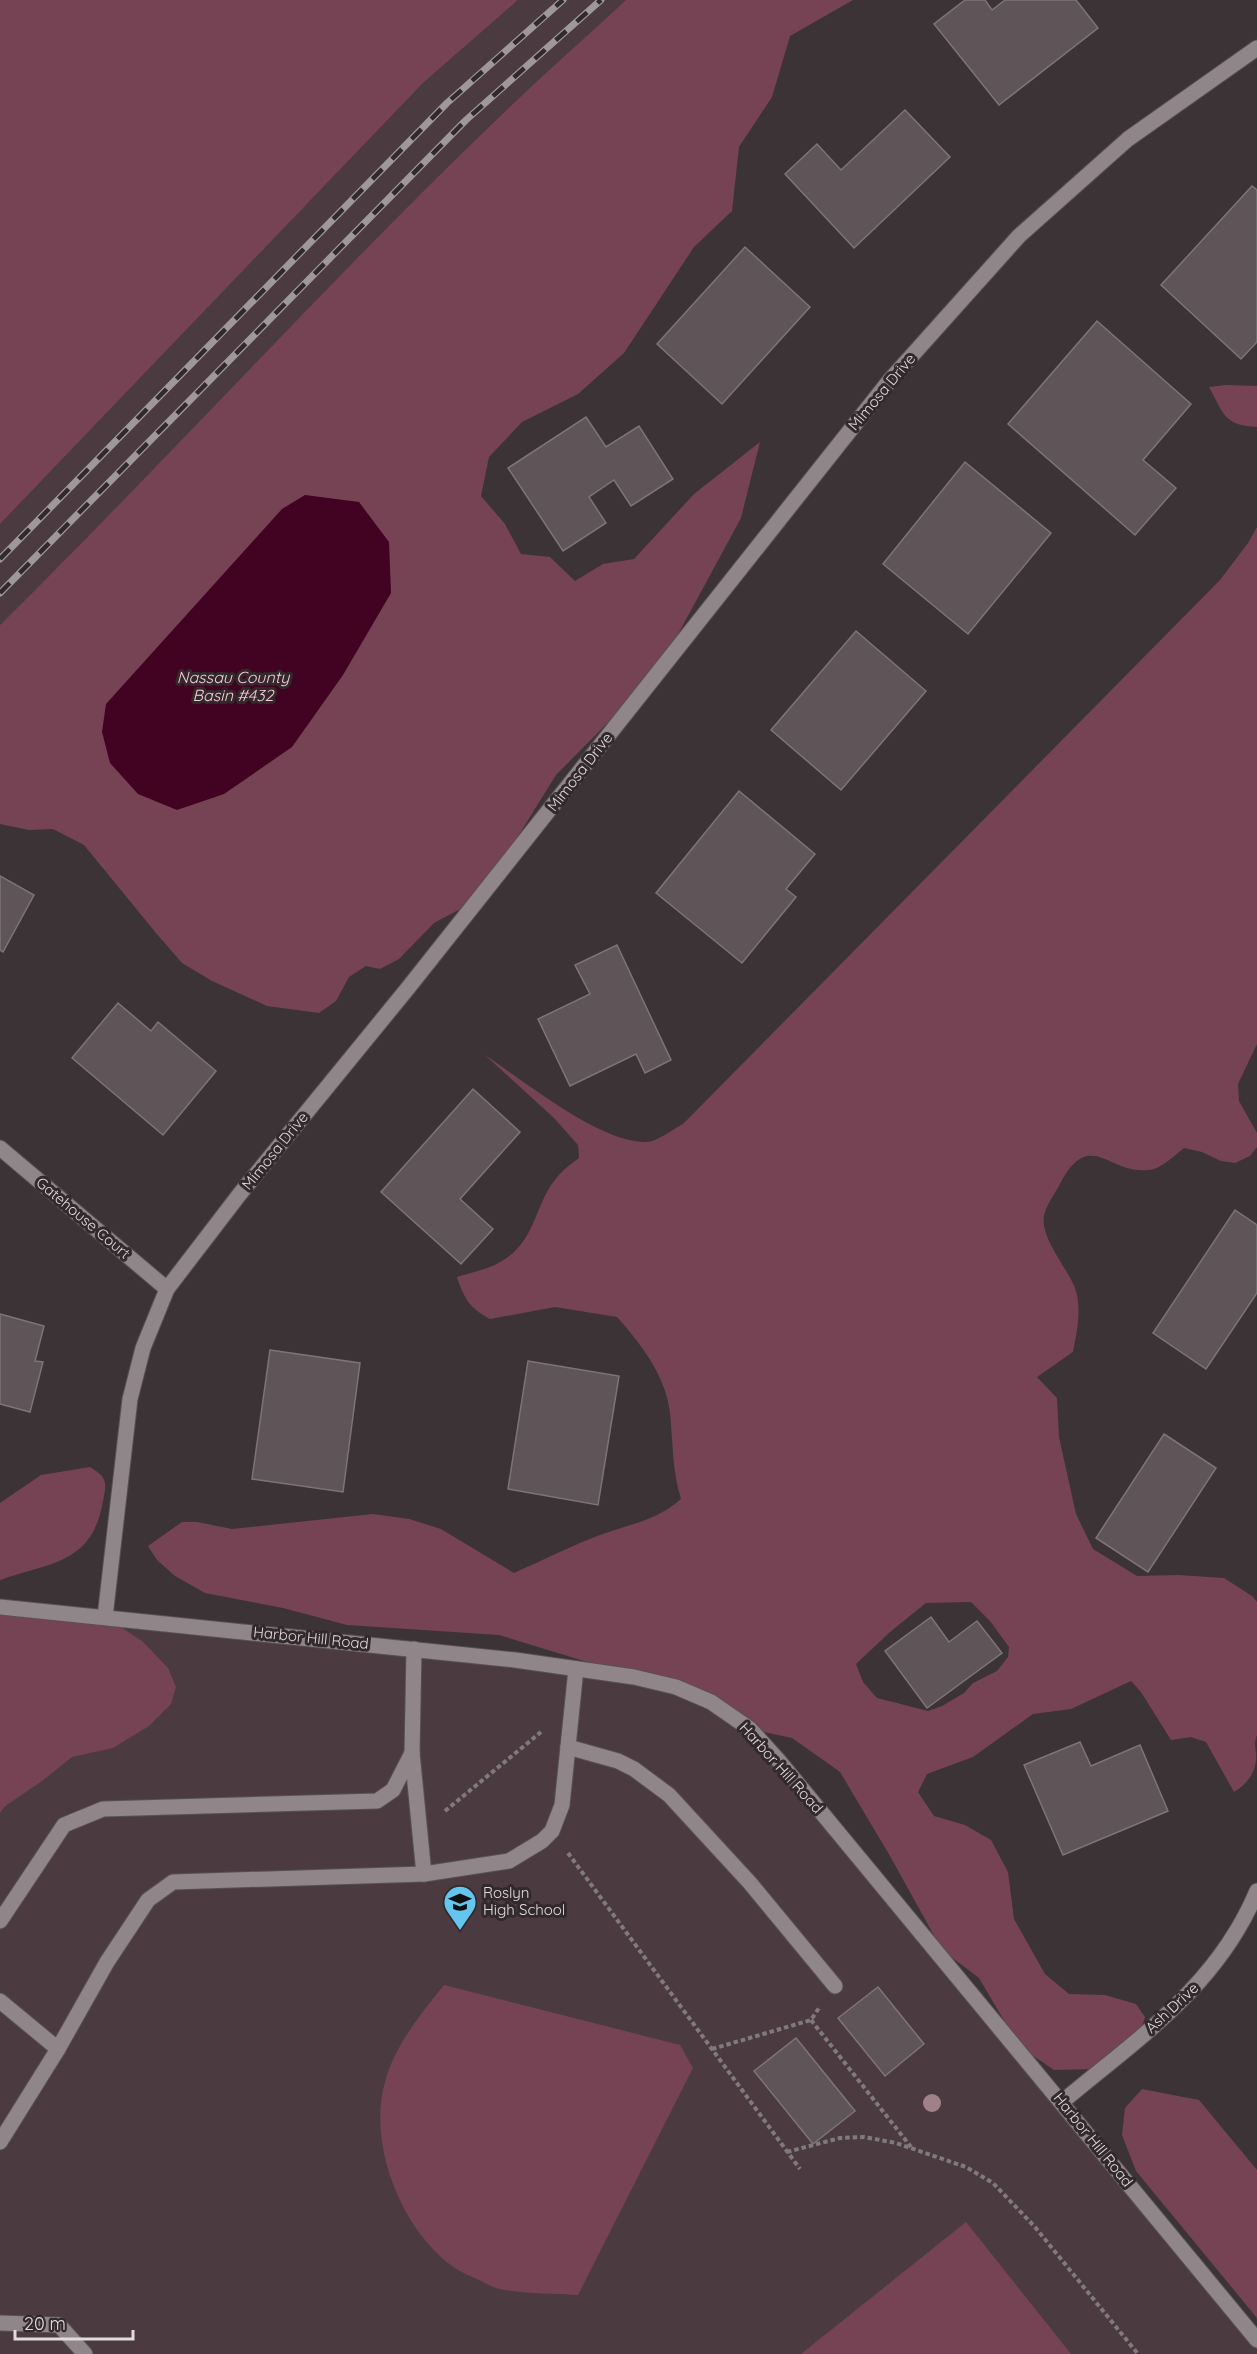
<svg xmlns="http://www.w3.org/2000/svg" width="1257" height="2354" font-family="Quicksand,sans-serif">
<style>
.built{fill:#4b3b40}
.green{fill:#754354;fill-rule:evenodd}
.water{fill:#420221}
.building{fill:#5f5558;stroke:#7e7477;stroke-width:1.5}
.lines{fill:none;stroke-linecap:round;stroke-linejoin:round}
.minor-casing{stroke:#585153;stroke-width:17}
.path{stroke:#817a7c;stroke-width:4;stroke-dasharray:4.5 3;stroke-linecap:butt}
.minor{stroke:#908589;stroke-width:15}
.rail-casing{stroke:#9f989a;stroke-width:7}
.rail{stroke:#32292c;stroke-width:4.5;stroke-dasharray:14;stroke-linecap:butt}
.tree{fill:#a0818a}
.labels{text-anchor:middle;stroke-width:6;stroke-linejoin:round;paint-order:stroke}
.street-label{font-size:15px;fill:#e1dbdc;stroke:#32292c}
.poi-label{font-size:15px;fill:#e1dbdc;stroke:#32292c;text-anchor:start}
.water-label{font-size:16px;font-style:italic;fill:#fdcada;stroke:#32292c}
</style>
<rect width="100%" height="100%" fill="#3c3336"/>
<g class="built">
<path d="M518,0H626L496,119L348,268L95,531L0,625V524L423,83Z"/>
<path d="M0,1606L634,1677L731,1714L1257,2341V2354H0Z"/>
</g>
<g class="green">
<path d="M0,0H518L423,83L0,524Z"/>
<path d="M626,0H853L790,36L772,97L739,147L732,211L694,247L624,353L578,394L522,422L489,457L481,496L505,524L521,554L550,557L575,581L603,564L634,559L694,494L760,442L741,518L657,673L556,775L479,899L434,923L399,959L380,969L366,966L349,977L336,1001L319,1013L267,1006L212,981L182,963L156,933L84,845L53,829L29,830L0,824V625C168,459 326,284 496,120C538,79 583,40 626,0Z"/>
<path d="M1226,385L1257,386V427C1223,425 1224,414 1209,387Z"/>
<path d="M1257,527V1044L1238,1084L1239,1101L1257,1133V1147L1250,1156L1235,1163L1221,1161L1202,1152L1184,1148C1175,1155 1161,1169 1149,1170C1108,1175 1090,1127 1060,1184C1055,1193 1048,1203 1045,1212C1037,1235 1067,1267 1075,1288C1082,1307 1077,1332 1073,1352L1037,1377L1057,1398L1059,1437L1076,1514L1093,1549L1137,1576L1179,1575L1224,1578L1252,1596L1257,1602V1735C1253,1744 1257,1751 1256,1760C1255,1774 1246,1785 1234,1792L1206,1742L1191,1737L1171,1740L1141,1692L1131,1681L1071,1709L1033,1714L973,1757L927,1774L918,1792L934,1816L965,1825L991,1840L1008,1872L1014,1919L1045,1974L1069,1994L1105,1995L1136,2004L1145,2017L1136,2045L1096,2069L1054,2070L1019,2046L979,1978L942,1950L890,1856L840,1772L792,1738L750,1729L649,1681L499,1635L347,1625L283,1608L205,1593L175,1576L157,1560L148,1546L182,1522H197L232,1529L373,1514L409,1519L441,1529L514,1573C543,1560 571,1546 600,1535C630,1524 656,1521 681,1499C672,1470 673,1442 670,1413C666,1376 641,1344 617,1317L555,1307L490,1319C470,1308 464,1299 457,1277C473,1272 491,1269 505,1259C531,1242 534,1216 547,1192C555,1177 566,1167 579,1158L578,1145L554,1118L485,1055C524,1081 600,1143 646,1142C657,1142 673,1129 683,1124L1220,580L1248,543ZM971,1602L990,1621L1009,1647L1008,1657L997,1671L973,1683L964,1693L942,1706L928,1711L877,1698L863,1682L856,1664L890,1632L926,1603Z"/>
<path d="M90,1467C107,1477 107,1482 103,1501C92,1565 50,1562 0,1580V1503L41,1475Z"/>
<path d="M0,1599L40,1610L105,1617L142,1641L168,1668L176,1687L171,1704L149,1726L113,1748L72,1757L42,1781L4,1807L0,1813Z"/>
<path d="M444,1985L680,2045L693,2068L578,2295C552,2293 525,2294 500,2289C493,2288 486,2283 479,2280C471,2276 462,2273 455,2268C402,2232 367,2144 385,2082C395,2045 420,2015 444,1985Z"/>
<path d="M1142,2089L1199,2100L1257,2170V2318L1136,2171L1122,2135L1125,2108Z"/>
<path d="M966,2222L1071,2354H801Z"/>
</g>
<path class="water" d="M305,495L359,502L389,542L391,593L343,675L292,747L224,794L177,810L138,794L110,763L102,732L106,704L282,509Z"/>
<g class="building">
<path d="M965,0H985L992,10L1005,0H1076L1098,28L999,105L934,24Z"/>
<path d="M905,110L950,157L854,248L785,174L817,144L841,170Z"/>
<path d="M1252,186L1257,190V342L1241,359L1161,285Z"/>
<path d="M745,247L810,307L722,404L657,344Z"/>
<path d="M1097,321L1191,404L1143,460L1176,488L1135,535L1008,424Z"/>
<path d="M586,417L606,447L639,426L673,479L631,506L614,480L589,497L606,523L563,551L508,468Z"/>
<path d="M965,462L1051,533L968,634L883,564Z"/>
<path d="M856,631L926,691L841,790L771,730Z"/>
<path d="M739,791L815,854L786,889L796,897L742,963L656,893Z"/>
<path d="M0,876L34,895L3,952L0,950Z"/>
<path d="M617,945L671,1060L645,1073L636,1054L570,1086L538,1019L590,994L575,965Z"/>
<path d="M118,1003L151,1031L158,1022L216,1071L163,1135L72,1058Z"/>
<path d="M473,1089L520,1132L460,1199L493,1229L461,1264L381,1192Z"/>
<path d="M1235,1210L1257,1225V1293L1206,1369L1153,1333Z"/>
<path d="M0,1314L44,1326L35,1361L43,1362L30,1412L0,1404Z"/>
<path d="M270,1350L360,1363L343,1492L252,1479Z"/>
<path d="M528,1361L619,1376L598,1505L508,1489Z"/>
<path d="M1164,1434L1216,1468L1148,1572L1096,1538Z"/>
<path d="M931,1617L949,1642L977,1621L1002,1653L927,1708L885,1651Z"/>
<path d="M1080,1742L1091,1766L1140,1745L1168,1811L1063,1855L1024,1765Z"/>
<path d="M878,1987L924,2044L885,2076L838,2018Z"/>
<path d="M796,2038L855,2111L813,2144L754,2071Z"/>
</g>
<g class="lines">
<defs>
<g id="minor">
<path d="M0,1148L167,1289"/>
<path d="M0,1607L515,1660L634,1677L676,1687L711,1702L750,1729L779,1761L1257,2340"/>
<path d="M105,1617L130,1399L143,1348L167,1289L239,1195L408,988L890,380L1019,236L1128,139L1257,48"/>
<path d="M414,1649L412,1753L424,1874"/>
<path d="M568,1747L618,1761L634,1769L669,1795L750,1883L835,1986"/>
<path d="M0,1921L64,1825L103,1809L377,1801L393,1790L412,1753"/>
<path d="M0,2001L58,2049L107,1962L148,1900L173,1882L424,1874L509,1861L542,1841L552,1831L562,1805L576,1669"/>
<path d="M1062,2102C1138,2038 1217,1987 1257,1891"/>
<path d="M0,2142L58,2049"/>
<path d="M0,2323L59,2325L85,2354"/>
</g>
</defs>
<use href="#minor" class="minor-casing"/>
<g class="path">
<path d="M445,1811L541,1732"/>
<path d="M568,1853L800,2169"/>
<path d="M811,2020L911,2147"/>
<path d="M712,2049L811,2020L819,2008"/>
<path d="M787,2152L840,2138L864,2137L896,2143L966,2167L993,2183L1035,2227L1138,2354"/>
</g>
<use href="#minor" class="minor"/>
<defs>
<g id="rail">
<path d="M0,559L447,103L563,0"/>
<path d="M0,593L466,120L601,0"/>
</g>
</defs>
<use href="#rail" class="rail-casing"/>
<use href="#rail" class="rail"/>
</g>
<circle class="tree" cx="932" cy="2103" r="9"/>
<defs>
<symbol id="school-pin" viewBox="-11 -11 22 30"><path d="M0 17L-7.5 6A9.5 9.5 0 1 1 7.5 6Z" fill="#64c5ee" stroke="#32292c"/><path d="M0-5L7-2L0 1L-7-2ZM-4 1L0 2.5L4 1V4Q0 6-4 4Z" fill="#111"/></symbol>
</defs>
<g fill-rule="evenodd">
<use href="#school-pin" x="441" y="1883" width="38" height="52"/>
</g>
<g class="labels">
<g class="street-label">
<text transform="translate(882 392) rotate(-50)" y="5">Mimosa Drive</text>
<text transform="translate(580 772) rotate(-52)" y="5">Mimosa Drive</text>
<text transform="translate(275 1151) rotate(-51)" y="5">Mimosa Drive</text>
<text transform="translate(83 1218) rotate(40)" y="5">Gatehouse Court</text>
<text transform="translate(311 1638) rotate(6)" y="5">Harbor Hill Road</text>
<text transform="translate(781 1768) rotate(48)" y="5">Harbor Hill Road</text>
<text transform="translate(1172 2008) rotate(-43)" y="5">Ash Drive</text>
<text transform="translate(1093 2140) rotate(51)" y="5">Harbor Hill Road</text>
</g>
<g class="poi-label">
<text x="483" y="1898">Roslyn<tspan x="483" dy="17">High School</tspan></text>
</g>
<g class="water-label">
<text x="233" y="683">Nassau County<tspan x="233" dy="18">Basin #432</tspan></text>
</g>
</g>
<path d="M15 2330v9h118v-9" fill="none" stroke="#e1dbdc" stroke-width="3"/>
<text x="24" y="2330" font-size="18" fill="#e1dbdc" stroke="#32292c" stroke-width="4.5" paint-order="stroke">20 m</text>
</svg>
